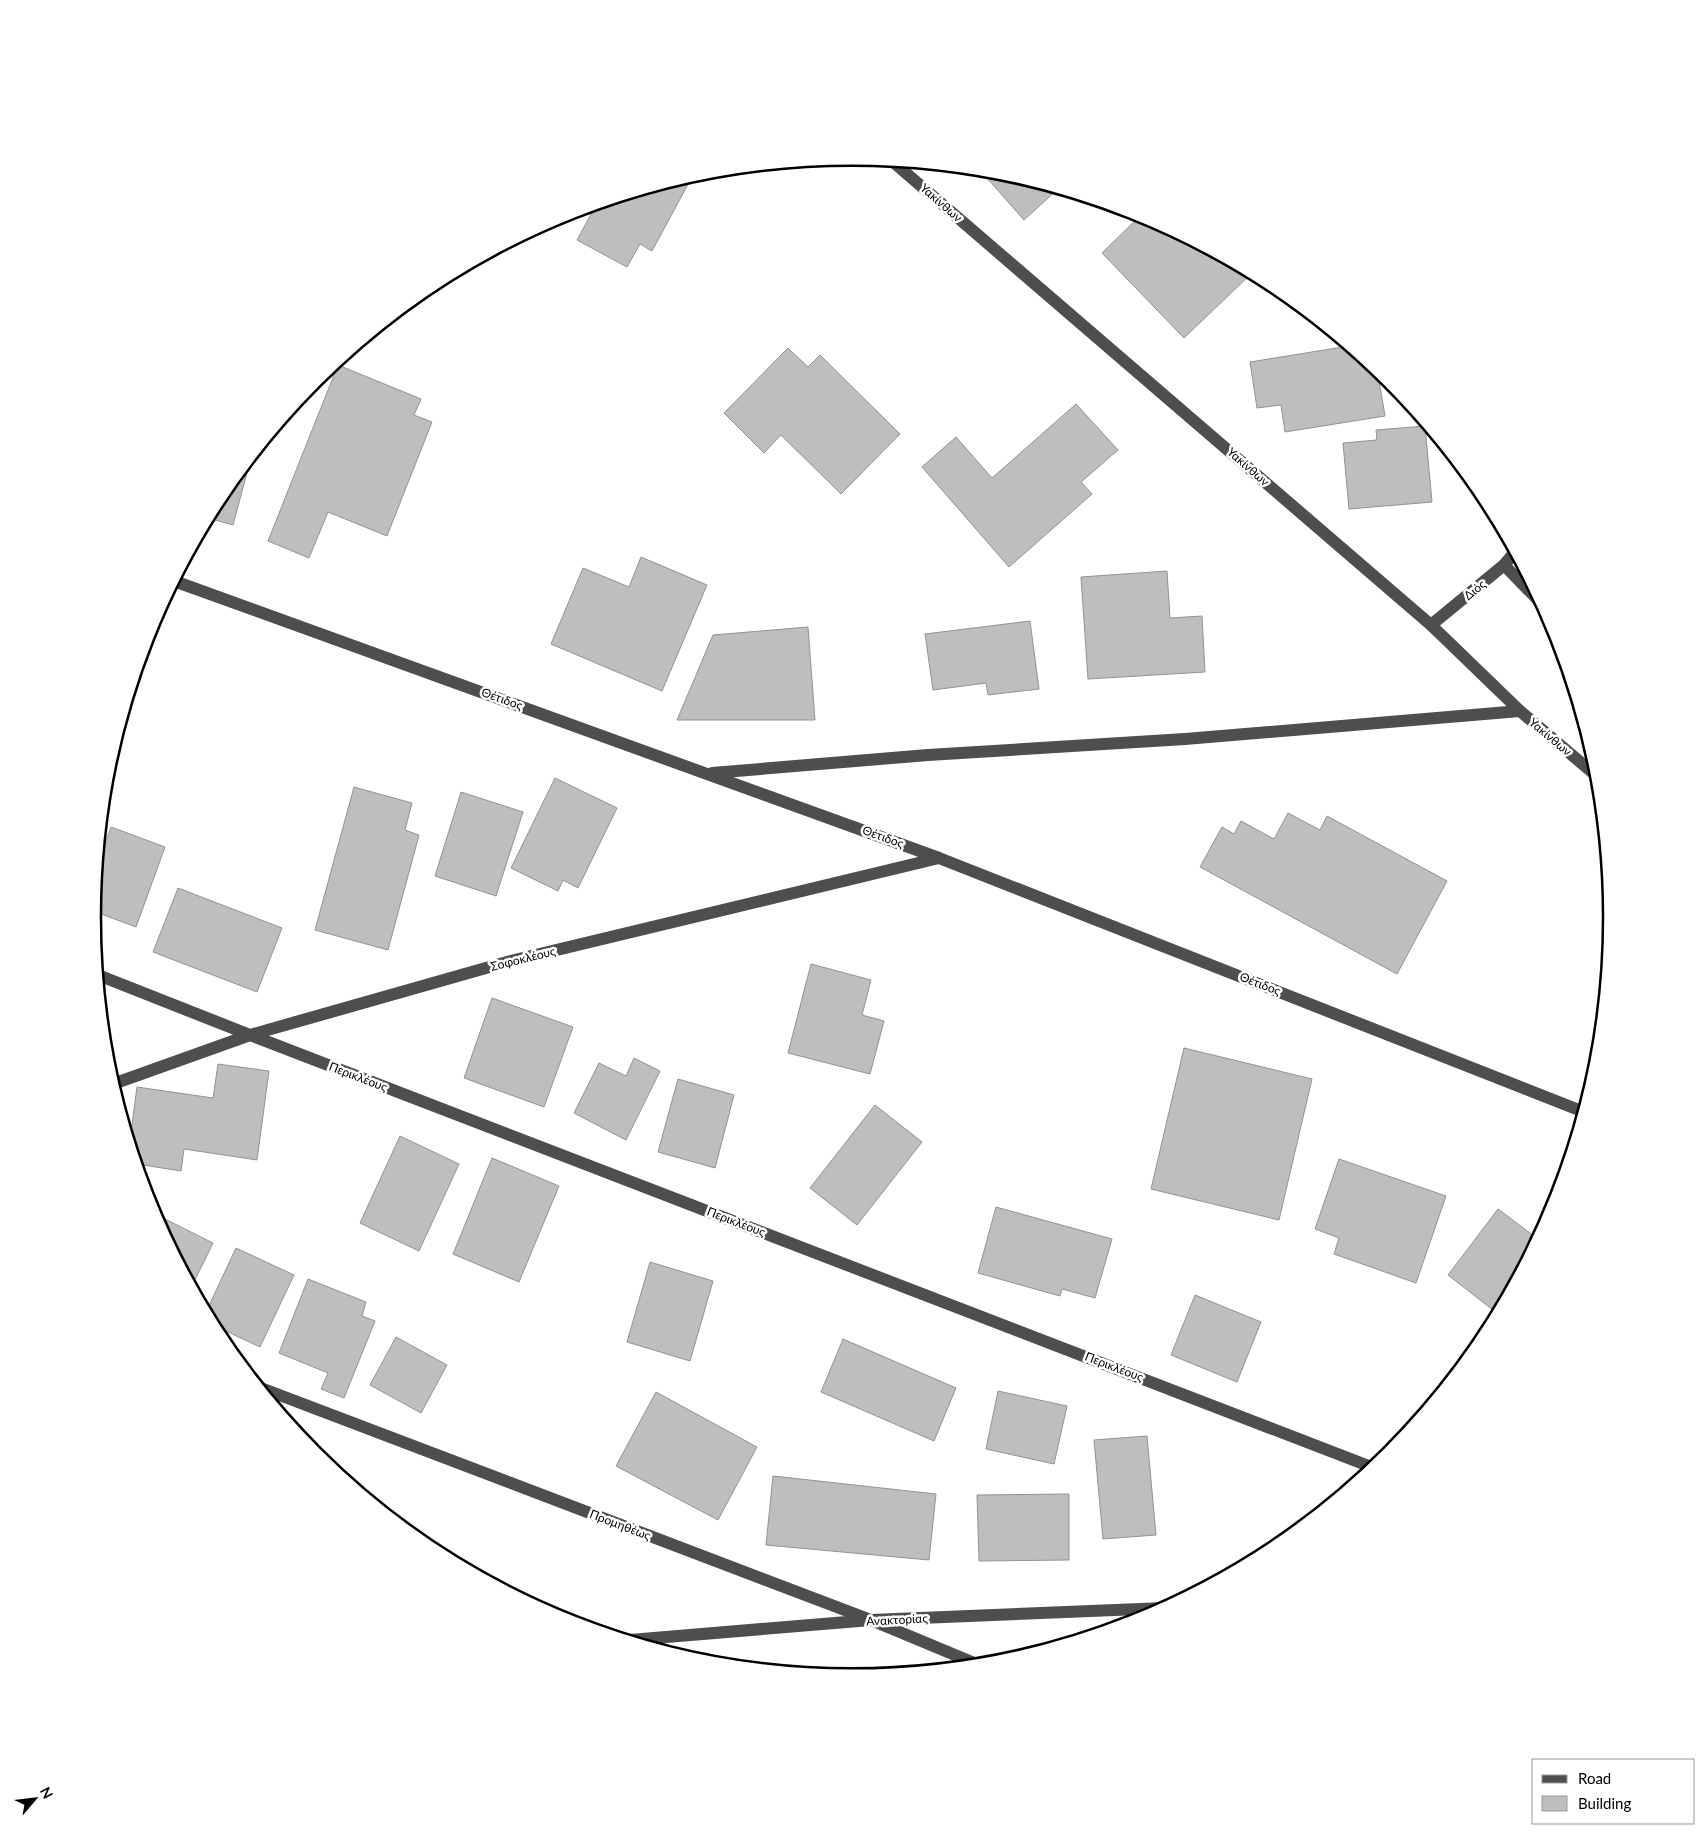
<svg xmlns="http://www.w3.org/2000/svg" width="1705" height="1834" font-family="Lato,sans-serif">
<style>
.building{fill:#bebebe;stroke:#929292}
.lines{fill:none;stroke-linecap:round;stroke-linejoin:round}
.minor{stroke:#4e4e4e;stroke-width:12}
.labels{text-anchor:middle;stroke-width:5;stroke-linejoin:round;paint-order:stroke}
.street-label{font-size:12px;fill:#000;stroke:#fff}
.rim{fill:none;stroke:#000;stroke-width:2.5}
</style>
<rect width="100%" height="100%" fill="#fff"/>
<g class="building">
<path d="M980,170L1001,172L1058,189L1024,220Z"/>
<path d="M693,175L652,251L640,244L627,267L577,240L596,205Z"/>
<path d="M1142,214L1252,273L1184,338L1102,253Z"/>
<path d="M1349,346L1377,369L1385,416L1285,432L1281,405L1257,408L1250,362Z"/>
<path d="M788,348L808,367L820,355L900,434L841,494L781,435L764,453L724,413Z"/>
<path d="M338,365L421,399L414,415L432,422L387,536L328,512L309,558L268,541Z"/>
<path d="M1076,404L1118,450L1081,482L1092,494L1009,567L922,467L956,437L992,478Z"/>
<path d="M1425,426L1432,502L1349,509L1343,443L1377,440L1376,430Z"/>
<path d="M251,458L233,525L208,518L221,495Z"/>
<path d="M641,557L707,585L662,691L551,644L583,568L629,587Z"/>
<path d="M1167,571L1170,618L1202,616L1205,672L1088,679L1081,577Z"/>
<path d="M1030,621L1039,689L988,695L986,683L933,690L925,634Z"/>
<path d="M808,627L815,720H677L713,635Z"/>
<path d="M555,778L617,808L578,888L563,880L558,891L511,868Z"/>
<path d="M354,787L412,803L405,830L419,835L388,950L315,930Z"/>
<path d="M461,792L523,812L496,896L435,876Z"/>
<path d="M1288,813L1320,830L1327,816L1447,881L1397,974L1200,867L1222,827L1234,834L1241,821L1274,839Z"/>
<path d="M111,827L165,847L136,927L93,911L98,863Z"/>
<path d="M178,888L282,928L257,992L153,952Z"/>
<path d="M811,964L871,980L862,1015L884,1021L870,1074L788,1053Z"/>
<path d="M492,998L573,1027L544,1107L464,1078Z"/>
<path d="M1184,1048L1312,1079L1279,1220L1151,1189Z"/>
<path d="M634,1058L660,1071L626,1140L574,1113L599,1063L626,1076Z"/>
<path d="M218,1064L269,1071L257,1160L184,1149L181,1171L137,1164L130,1140L137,1087L213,1098Z"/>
<path d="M678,1079L734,1095L715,1168L658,1152Z"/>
<path d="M875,1105L922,1142L857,1225L810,1188Z"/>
<path d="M400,1136L459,1164L419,1251L360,1223Z"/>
<path d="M492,1158L559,1186L519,1282L453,1254Z"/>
<path d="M1339,1159L1446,1196L1416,1283L1334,1254L1339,1238L1315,1229Z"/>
<path d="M996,1207L1112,1239L1095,1298L1062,1289L1060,1296L978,1273Z"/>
<path d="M1498,1209L1538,1239L1498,1314L1448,1275Z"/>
<path d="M157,1215L213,1243L192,1286L155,1217Z"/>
<path d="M236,1248L294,1275L260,1347L213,1325L206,1312Z"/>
<path d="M650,1262L713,1281L690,1361L627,1342Z"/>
<path d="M308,1279L366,1302L362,1316L375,1321L344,1398L321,1389L328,1373L279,1353Z"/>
<path d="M1195,1295L1261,1322L1237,1382L1171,1355Z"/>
<path d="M396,1337L447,1365L421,1413L370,1385Z"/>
<path d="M843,1339L956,1388L934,1441L821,1392Z"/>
<path d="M998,1391L1067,1406L1054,1464L986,1449Z"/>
<path d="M656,1392L757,1447L718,1520L616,1466Z"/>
<path d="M1147,1436L1156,1535L1103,1539L1094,1440Z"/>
<path d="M773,1476L936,1494L929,1560L766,1545Z"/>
<path d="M1069,1494V1560L979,1561L977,1495Z"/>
</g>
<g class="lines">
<g class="minor">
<path d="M892,161L1431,625L1520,711L1599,778"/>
<path d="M1504,565L1543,605"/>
<path d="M174,581L939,858L1584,1112"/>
<path d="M1431,625L1504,565L1515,552"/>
<path d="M712,773L928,755L1185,739L1520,711"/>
<path d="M98,975L250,1035L1374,1468"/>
<path d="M113,1084L250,1035L507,962L939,858"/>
<path d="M261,1388L871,1620L979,1665"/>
<path d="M630,1640L871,1620L1165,1608"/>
</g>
</g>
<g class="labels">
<g class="street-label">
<text transform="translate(941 203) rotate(41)" y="4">Υακίνθων</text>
<text transform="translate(1248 467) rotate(41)" y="4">Υακίνθων</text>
<text transform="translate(1475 590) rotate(-39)" y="4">Διός</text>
<text transform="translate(502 699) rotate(20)" y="4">Θέτιδος</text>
<text transform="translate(1550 737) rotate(40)" y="4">Υακίνθων</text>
<text transform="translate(883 837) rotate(20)" y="4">Θέτιδος</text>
<text transform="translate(523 959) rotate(-14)" y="4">Σοφοκλέους</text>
<text transform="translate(1260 984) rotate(21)" y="4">Θέτιδος</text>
<text transform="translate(358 1077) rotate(21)" y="4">Περικλέους</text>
<text transform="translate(736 1222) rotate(21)" y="4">Περικλέους</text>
<text transform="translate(1114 1367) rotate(21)" y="4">Περικλέους</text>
<text transform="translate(620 1525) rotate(21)" y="4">Προμηθέως</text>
<text transform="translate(897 1620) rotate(-3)" y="4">Ανακτορίας</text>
</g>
</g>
<path d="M0 0H1705V1834H0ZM101 917a751 751 0 1 1 1502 0a751 751 0 1 1-1502 0Z" fill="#fff" fill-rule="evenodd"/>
<path class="rim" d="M101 917a751 751 0 1 1 1502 0a751 751 0 1 1-1502 0Z"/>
<rect x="1532" y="1759" width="162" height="65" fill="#ffffff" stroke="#999999"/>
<rect x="1542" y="1775" width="25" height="8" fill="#4e4e4e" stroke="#999999"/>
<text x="1578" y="1784" font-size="15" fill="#000000">Road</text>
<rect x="1542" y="1796" width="25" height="15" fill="#bebebe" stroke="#999999"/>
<text x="1578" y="1809" font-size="15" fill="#000000">Building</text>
<g transform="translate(35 1799) rotate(62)" stroke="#ffffff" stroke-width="4" paint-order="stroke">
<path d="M0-4L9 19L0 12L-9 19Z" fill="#000000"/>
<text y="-8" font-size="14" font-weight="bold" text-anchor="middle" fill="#000000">N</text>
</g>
</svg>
